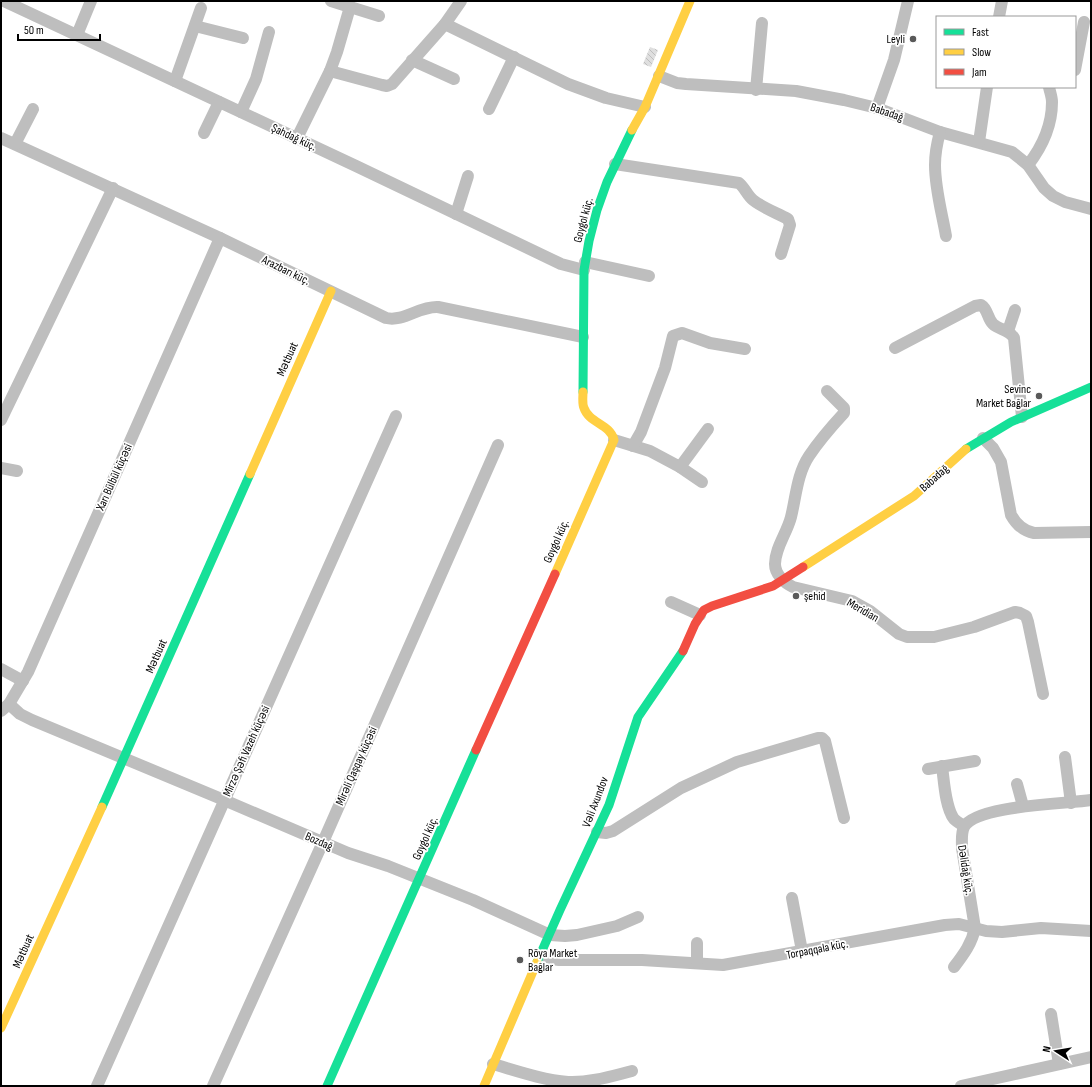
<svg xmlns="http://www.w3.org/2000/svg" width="1092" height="1087" font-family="'Sofia Sans Condensed',sans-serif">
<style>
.building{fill:url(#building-back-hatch)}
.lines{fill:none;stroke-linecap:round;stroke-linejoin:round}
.street{stroke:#bebebe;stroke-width:12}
.fast{stroke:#16e098;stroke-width:9}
.slow{stroke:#ffcf43;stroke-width:9}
.jam{stroke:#f24e42;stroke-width:9}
.poi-dot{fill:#595959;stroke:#fff;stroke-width:1.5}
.labels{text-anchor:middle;stroke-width:3.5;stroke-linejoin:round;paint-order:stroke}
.poi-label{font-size:12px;fill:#000;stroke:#fff;text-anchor:end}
.street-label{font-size:12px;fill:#000;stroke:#fff}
</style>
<defs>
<pattern id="building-back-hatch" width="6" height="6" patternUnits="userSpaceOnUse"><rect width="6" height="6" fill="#dfdfdf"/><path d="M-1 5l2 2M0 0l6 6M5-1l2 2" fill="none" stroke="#bebebe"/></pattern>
</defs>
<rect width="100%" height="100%" fill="#fff"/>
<path class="building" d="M650,47L658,50L651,67L643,64Z"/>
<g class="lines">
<g class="street">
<path d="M4,1L356,166L561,264L584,270"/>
<path d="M331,1L379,16"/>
<path d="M999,17L1002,1"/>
<path d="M445,24L568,84L606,98L645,107"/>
<path d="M195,26L243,38"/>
<path d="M77,35L91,1"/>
<path d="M412,60L454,79"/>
<path d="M1075,70L1084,22"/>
<path d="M330,71L382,85L387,86L392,84L445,24L461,1"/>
<path d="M659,76L677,83L686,84L796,91L844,100L877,108L940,132L1012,152L1028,165L1044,188L1053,196L1065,202L1091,209"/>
<path d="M175,81L201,8"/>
<path d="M756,90L762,23"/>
<path d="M877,108L894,60L908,1"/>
<path d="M489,109L514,57"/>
<path d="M241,112L256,79L269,32"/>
<path d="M940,132C937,143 935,154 935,165C935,189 942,213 946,236"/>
<path d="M204,133L219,102"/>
<path d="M1,138L220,238L386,318C404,322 419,306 438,307L583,337"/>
<path d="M297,138L330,71L337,52L350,7"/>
<path d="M979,142L987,87"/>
<path d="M15,144L33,109"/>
<path d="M615,164L739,183C745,188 747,195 753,200C763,208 777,213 788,219L790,225L781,254"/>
<path d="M1028,165C1042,147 1052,126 1052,102C1052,97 1050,92 1049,87"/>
<path d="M456,214L468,176"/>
<path d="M585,262L649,276"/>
<path d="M1008,331L1015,310"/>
<path d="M895,348L975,306L981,305C988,309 987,318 993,324C999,330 1009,329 1014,338L1022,417"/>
<path d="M827,391L844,408V413C832,426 819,441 809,456C797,474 796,497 791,517C787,533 775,548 775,564C775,574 784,583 793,587L852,601L870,611L899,634L907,637H934L974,627L1015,612L1020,613L1026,616L1028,622L1043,694"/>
<path d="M1,420L113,188"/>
<path d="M983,438L993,448L1001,462L1011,515C1016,524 1023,531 1034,533L1091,532"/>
<path d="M614,440L650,451L680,467L702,482"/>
<path d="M633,446L641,432L665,368L673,336L682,333L710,343L745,349"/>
<path d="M680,467L708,429"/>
<path d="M1,468L17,471"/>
<path d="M671,602L700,615"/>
<path d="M1,669L23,681"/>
<path d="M9,704L20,714L32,720L224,800L348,853L388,866L473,900L550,935L565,936L577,935L617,926L638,917"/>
<path d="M1,711L9,704L28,672L220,238"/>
<path d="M1065,757L1071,803"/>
<path d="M942,766C944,780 945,807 954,819C957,822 961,824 964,826"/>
<path d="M928,769L975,761"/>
<path d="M1017,784L1023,806"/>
<path d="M597,832L606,833L613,831L681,788L737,762L818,738H822L825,741L844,818"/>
<path d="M792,898L802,951"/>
<path d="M541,954L552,959L559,960H642L723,965L945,925L959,924L986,931L1002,932L1041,928L1091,931"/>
<path d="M697,963V943"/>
<path d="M954,967C964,954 972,943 975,928L962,848C962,841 961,833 964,827C976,805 1066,804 1091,800"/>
<path d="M1051,1014L1059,1064"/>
<path d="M493,1064C517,1071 543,1080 568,1082C590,1083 612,1076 632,1071"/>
<path d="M97,1086L396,416"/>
<path d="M213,1086L323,842L498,445"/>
<path d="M961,1086L1091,1057"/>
</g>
<g class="fast">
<path d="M583,392L584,270L589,241L597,210L607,182L632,130"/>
<path d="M966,449L1011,422L1091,387"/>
<path d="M102,807L250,474"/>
<path d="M537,962L560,910L609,805L638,717L683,651"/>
<path d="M327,1086L476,750"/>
</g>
<g class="slow">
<path d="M632,130L645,107L690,1"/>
<path d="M250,474L331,291"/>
<path d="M803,567L914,496L966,449"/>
<path d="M555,574L614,440C610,424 589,423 584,408C582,404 583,397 583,392"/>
<path d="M1,1028L102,807"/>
<path d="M484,1086L537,962"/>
</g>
<g class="jam">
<path d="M683,651L695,624L704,610L712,606L773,586L803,567"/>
<path d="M476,750L555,574"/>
</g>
</g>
<g class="poi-dot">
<circle cx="913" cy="39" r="4"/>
<circle cx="1039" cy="396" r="4"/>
<circle cx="796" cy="596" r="4"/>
<circle cx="520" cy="960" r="4"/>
</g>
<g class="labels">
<g class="poi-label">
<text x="905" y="43">Leyli</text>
<text x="1031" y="393">Sevinc<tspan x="1031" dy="14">Market Bağlar</tspan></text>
<text x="804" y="600" text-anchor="start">şehid</text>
<text x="528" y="957" text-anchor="start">Röya Market<tspan x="528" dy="14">Bağlar</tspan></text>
</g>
<g class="street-label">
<text transform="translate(887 112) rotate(19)" y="4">Babadağ</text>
<text transform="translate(294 137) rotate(25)" y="4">Şahdağ küç.</text>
<text transform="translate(583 220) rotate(-75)" y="4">Goygol küç.</text>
<text transform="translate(286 270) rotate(26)" y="4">Arazbarı küç.</text>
<text transform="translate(287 359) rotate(-66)" y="4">Mətbuat</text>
<text transform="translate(114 477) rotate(-66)" y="4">Xarı Bülbül küçəsi</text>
<text transform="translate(934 478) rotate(-42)" y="4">Babadağ</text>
<text transform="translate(556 541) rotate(-66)" y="4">Goygol küç.</text>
<text transform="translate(863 610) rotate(30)" y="4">Meridian</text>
<text transform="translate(156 656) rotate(-66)" y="4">Mətbuat</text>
<text transform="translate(246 751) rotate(-66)" y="4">Mirzə Şəfi Vazeh küçəsi</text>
<text transform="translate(356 766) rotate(-66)" y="4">Mirəli Qaşqay küçəsi</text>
<text transform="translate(595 802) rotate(-69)" y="4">Vəli Axundov</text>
<text transform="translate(425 838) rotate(-66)" y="4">Goygol küç.</text>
<text transform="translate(319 841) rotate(23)" y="4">Bozdağ</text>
<text transform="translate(966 870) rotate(81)" y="4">Dəlidağ küç.</text>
<text transform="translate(817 949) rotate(-11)" y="4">Torpaqqala küç.</text>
<text transform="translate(23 951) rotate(-66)" y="4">Mətbuat</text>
</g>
</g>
<rect width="1092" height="1087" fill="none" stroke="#000000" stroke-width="4"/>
<rect x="936" y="16" width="140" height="72" fill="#ffffff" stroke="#999999"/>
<rect x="944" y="29" width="20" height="6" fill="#16e098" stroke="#999999"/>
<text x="972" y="36" font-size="12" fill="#000000">Fast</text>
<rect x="944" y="49" width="20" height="6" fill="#ffcf43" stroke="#999999"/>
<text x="972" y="56" font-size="12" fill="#000000">Slow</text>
<rect x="944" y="69" width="20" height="6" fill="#f24e42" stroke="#999999"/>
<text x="972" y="76" font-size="12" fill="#000000">Jam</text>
<g transform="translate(1056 1051) rotate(282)" stroke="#ffffff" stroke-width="3" paint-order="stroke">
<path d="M0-3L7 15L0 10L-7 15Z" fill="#000000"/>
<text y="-6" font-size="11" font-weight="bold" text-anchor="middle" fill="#000000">N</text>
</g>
<path d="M18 34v6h82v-6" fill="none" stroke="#000000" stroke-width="2"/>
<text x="24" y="34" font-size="12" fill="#000000" stroke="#ffffff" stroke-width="3" paint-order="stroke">50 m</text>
</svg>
